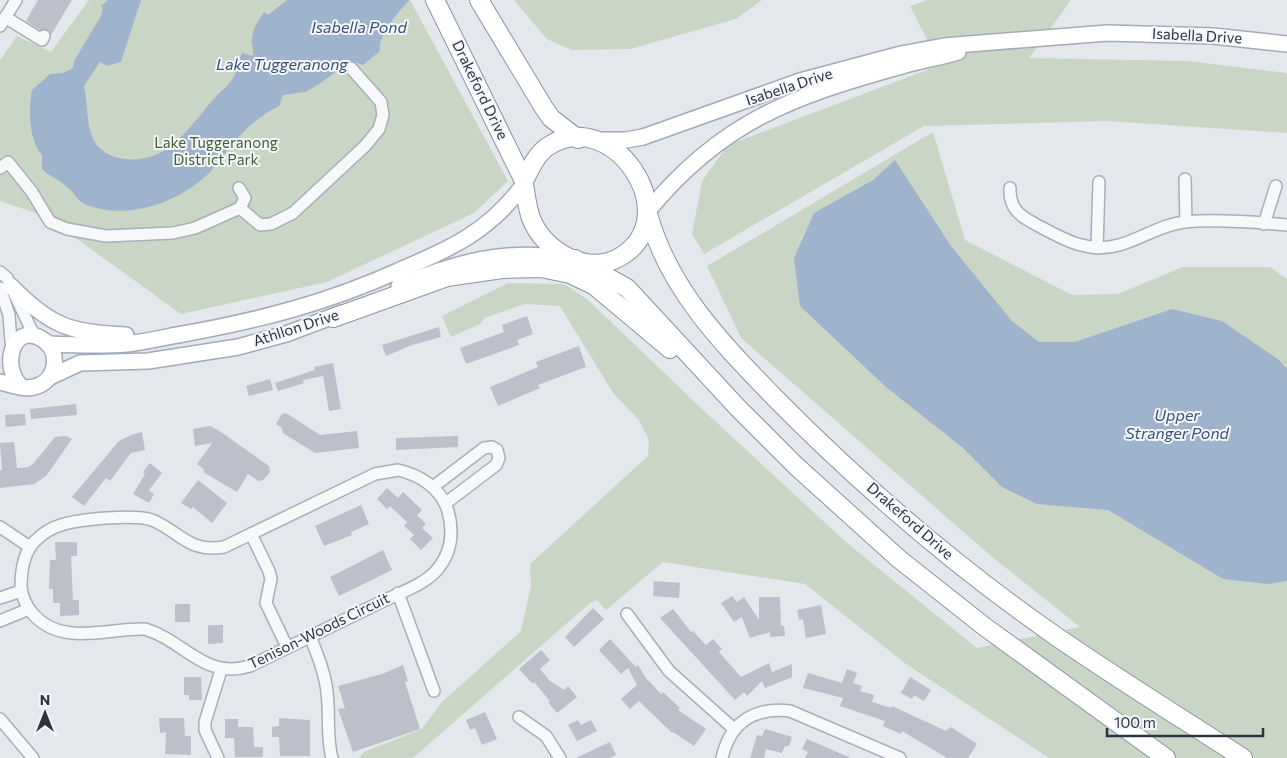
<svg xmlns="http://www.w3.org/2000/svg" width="1287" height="758" font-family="Commissioner,sans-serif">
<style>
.green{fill:#c9d6c5}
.water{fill:#9fb4cc}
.building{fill:#bbc0ca}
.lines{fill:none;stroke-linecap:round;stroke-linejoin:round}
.minor-casing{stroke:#a9aeb7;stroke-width:14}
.major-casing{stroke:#a3abb8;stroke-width:18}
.highway-casing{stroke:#8b94a3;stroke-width:20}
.minor{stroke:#f7f8fa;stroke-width:11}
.major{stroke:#fff;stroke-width:15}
.highway{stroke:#fff;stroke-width:18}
.labels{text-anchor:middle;stroke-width:4;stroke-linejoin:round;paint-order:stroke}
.street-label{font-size:15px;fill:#2b3445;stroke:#f4f6f9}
.park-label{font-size:15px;fill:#3f6138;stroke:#f4f6f9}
.water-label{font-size:16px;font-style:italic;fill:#34527a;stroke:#f4f6f9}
</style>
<rect width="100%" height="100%" fill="#e4e7ec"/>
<g class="green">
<path d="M89,0H410L508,181L474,213L327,282L181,314L45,216L0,201V60L17,36L51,52Z"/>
<path d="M514,0H762L736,19L630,49L572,50L547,39Z"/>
<path d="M928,0H1071L1029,58L1187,61L1287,73V133L1107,121L924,126L704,254L692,234L702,181L728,145L940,65L910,6Z"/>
<path d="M933,132L965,240L1072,295L1118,294L1183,267H1270L1287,279V758H1049L906,664L805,584L663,562L606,610L597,600L590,603L413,758H359L364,752L422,729L441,703L521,631L531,586L530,564L648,456L649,440L639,420L613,393L560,306L525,304L484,318L480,324L451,337L442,316L508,283L564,284L587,299L702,409L847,543L977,648L1080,627L991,556L741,338L707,266Z"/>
</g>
<g class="water">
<path d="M108,0H141L121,62L107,66L100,62L84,86C88,103 86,123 93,139C99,151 111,157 124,159C167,164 187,130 212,101C218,93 229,86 233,78C237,71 238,61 242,53L253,56C254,49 251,45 252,39C252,29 259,20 264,12L268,15L287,0H410C400,9 377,37 380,51L363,65L350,61L321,83L305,92L283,95L279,106C257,117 240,134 225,153C219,160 213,170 206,176C175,204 125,221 85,204C77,201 73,191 66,186C59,179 51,178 42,169V155C29,141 28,109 32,90L50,74L63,73L73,68L74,61L101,16L103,10L101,6Z"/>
<path d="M895,160L951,246L1012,321L1039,342H1075L1172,309L1222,321L1279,360L1287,369V581L1268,584L1223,579L1108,510L1037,504L1002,487L963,448L886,387L800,306L794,258L814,213L873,180Z"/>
</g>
<g class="building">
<path d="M38,0H72L51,35L48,30H40L26,21Z"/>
<path d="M527,316L533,334L517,340L519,345L466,364L460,348L504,332L502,325Z"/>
<path d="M439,327L441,337L412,345L386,356L382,345Z"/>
<path d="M579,346L586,367L538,385L540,388L498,406L490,387L538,367L536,362Z"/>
<path d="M333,363L341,409L329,411L323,376L303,380L304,383L278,391L275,383L315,370L314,367Z"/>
<path d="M270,379L273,390L249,396L246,386Z"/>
<path d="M76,404L77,415L31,419L30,409Z"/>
<path d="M286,413L320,435L357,431L359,448L315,453L283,433L282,428L276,424L282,414Z"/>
<path d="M25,414L26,425L6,427L5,415Z"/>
<path d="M210,426L218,430L269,466L270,472L263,480L258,481L248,474L237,492L203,472L205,470L197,464L212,443L195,446L193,429Z"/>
<path d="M142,432L145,450L131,453L110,481L106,478L84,506L72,497L119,441L131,435Z"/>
<path d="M66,436L72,439L46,476L34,484L0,488V470H2L0,443L14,442L17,468L28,467L33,464L55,437Z"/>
<path d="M458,436V447L396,450V438Z"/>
<path d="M150,463L162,473L149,490L154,494L149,503L133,494L145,474L143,472Z"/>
<path d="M198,480L227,503L212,523L193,507L191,509L181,503Z"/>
<path d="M387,488L398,498L403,492L422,510L417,515L426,524L422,528L433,538L421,550L410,539L414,535L404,526L407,522L390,506L387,509L377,499Z"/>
<path d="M361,505L369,524L351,532L352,535L324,546L315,526Z"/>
<path d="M55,542H77V556H71L73,600H79V615L60,616V603H53V589H49L50,560H56Z"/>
<path d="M383,550L392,570L339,596L330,577Z"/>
<path d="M654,581L680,583L679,598L653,596Z"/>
<path d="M732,596L737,602L744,597L759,620V597H780L781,626H784L785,636L770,637V632L750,638L742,617L734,622L721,603Z"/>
<rect x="175" y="604" width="15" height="18"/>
<path d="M821,605L826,634L806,638L803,619L799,620L797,610Z"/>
<path d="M593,608L604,619L574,647L565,637Z"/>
<path d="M673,609L691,632L693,631L706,645L713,639L722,649L719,652L741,677L769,663L772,672L792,664V677L765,688L762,681L747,696L744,692L735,700L660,618Z"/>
<path d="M208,625H223V643L208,644Z"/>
<path d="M610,639L636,667L638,665L646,678L661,694L663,692L680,708L678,710L706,729L694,746L673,732L672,733L639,701L630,709L621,699L637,685L628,668L621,674L599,650Z"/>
<path d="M541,650L550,660L540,669L550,681L564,690L568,686L577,697L557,713L548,702L550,701L534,682L533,684L519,669Z"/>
<path d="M403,665L408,681L405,682L420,729L353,752L338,709L345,708L338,686L382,674Z"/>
<path d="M847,669L857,673L853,683L862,686L860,691L874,695L872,702L891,708L892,706L946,731L951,727L977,744L968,758H947L902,731L901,734L883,726L885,721L840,706L843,698L803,688L808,673L842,683Z"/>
<path d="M184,677H201L202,700H189V695H184Z"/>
<path d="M910,677L931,690L924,701L914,695L912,699L901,693Z"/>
<path d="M485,712L497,739L482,745L475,728L470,730L466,720Z"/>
<path d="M159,718H184L185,736H191V755L165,754L166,732L160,733Z"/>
<path d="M279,718L310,720V756H280L279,737H272V727L279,726Z"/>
<path d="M225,719H238V727H253L254,747H263V757H235L234,738H225Z"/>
<path d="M578,720L581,725L591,720L597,731L577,741L568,725Z"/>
<path d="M765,729L792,737L789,746H785L782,753L766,749L764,758H750L757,735L762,736Z"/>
<path d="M807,739L851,758H805L808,752L802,749Z"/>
<path d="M610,742L616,755L609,758H576Z"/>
</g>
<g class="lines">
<defs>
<g id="minor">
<path d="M5,17L42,40L44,36"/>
<path d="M0,26L16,0"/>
<path d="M0,168L8,162L32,192L50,222L67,229L106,236L173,233L195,228L240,208L260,225L271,224L293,213L365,146L379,129L383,115L381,102L351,68"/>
<path d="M1185,179L1186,222"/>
<path d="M239,188L245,198L240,208"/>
<path d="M1010,188C1009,209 1020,216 1037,225C1063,239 1088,254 1119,245C1141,239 1160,225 1184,222C1216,219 1255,222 1287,225"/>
<path d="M1264,224L1276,186"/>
<path d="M1097,248L1099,182"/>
<path d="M0,272L7,278L31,329L36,337"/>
<path d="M0,288L9,315L11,342"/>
<path d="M398,470C420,475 441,488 448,511C454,533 451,554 436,571C422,586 397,594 379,603C336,624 293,645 250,666C204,680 185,641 145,629C107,628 62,647 33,614C27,607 22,597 21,587C21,571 23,553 35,541C42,534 51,528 61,525C79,519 135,514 152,520C181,532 188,553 224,547L375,474Z"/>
<path d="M433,487L484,448L492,447L497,450L499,458L496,465L446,503"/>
<path d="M0,527L30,547"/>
<path d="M251,534L269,571L271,579L266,603L287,647"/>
<path d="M398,593L434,691"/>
<path d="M0,598L21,591"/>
<path d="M627,614L669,671L734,729"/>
<path d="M0,621L29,609"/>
<path d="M310,636C317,654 325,673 327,692C330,715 326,736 332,758"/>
<path d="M519,717L546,736L560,758"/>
<path d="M0,719L33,758"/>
<path d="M218,758L205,730V722L221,670"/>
<path d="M722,758C730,722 754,707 790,711L900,758"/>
</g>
<g id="major">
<path d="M594,140H626L643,137L800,81L901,54L944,46L1107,33L1213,36L1287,44"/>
<path d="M648,211C722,121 793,96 902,66C921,60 939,58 958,52"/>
<path d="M11,286C50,326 70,333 126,335"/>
<path d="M399,286C456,262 504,249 567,258"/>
<path d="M48,344C74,345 101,346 127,344C146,342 165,337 183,334C261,320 326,303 398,271C451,248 489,232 524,184V181"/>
<path d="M50,377L80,363L148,361L238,347L286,334L342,313"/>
<path d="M0,382C10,384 24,390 34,387C57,382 62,351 42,339C12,321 0,369 22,387"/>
</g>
<g id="highway">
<path d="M435,0L524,181"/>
<path d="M479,0L544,108L551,118L578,139"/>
<path d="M524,181C530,169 536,155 547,147C611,103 689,216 620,257C587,276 543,251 531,218C527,207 526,195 524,184"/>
<path d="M648,214C669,290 722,343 775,398C861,485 956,567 1057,637C1118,679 1181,718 1243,758"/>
<path d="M575,259L627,288L738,408L796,466L899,559L985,627L1166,758"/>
<path d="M333,318L447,277L502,269L541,268L570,274L595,286L670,349"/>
</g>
</defs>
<use href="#minor" class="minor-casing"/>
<use href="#major" class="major-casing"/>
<use href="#highway" class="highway-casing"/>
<use href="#minor" class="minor"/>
<use href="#major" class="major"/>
<use href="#highway" class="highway"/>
</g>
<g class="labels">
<g class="street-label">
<text transform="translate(1197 36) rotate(3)" y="5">Isabella Drive</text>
<text transform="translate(789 87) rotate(-18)" y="5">Isabella Drive</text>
<text transform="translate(480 90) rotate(64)" y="5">Drakeford Drive</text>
<text transform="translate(296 328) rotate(-18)" y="5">Athllon Drive</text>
<text transform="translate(910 521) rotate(41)" y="5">Drakeford Drive</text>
<text transform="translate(319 631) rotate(-26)" y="5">Tenison-Woods Circuit</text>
</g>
<g class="park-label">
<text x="216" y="148">Lake Tuggeranong<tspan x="216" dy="17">District Park</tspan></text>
</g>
<g class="water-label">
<text x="359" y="33">Isabella Pond</text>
<text x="282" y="70">Lake Tuggeranong</text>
<text x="1177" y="421">Upper<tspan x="1177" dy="18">Stranger Pond</tspan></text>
</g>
</g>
<g transform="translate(45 713)" stroke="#f4f6f9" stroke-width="4" paint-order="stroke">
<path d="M0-4L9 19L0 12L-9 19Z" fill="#2b3445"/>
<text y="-8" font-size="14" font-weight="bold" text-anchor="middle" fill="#2b3445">N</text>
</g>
<path d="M1107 728v8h156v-8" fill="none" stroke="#2b3445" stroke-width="2.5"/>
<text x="1114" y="728" font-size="15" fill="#2b3445" stroke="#f4f6f9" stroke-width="4" paint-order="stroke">100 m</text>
</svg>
